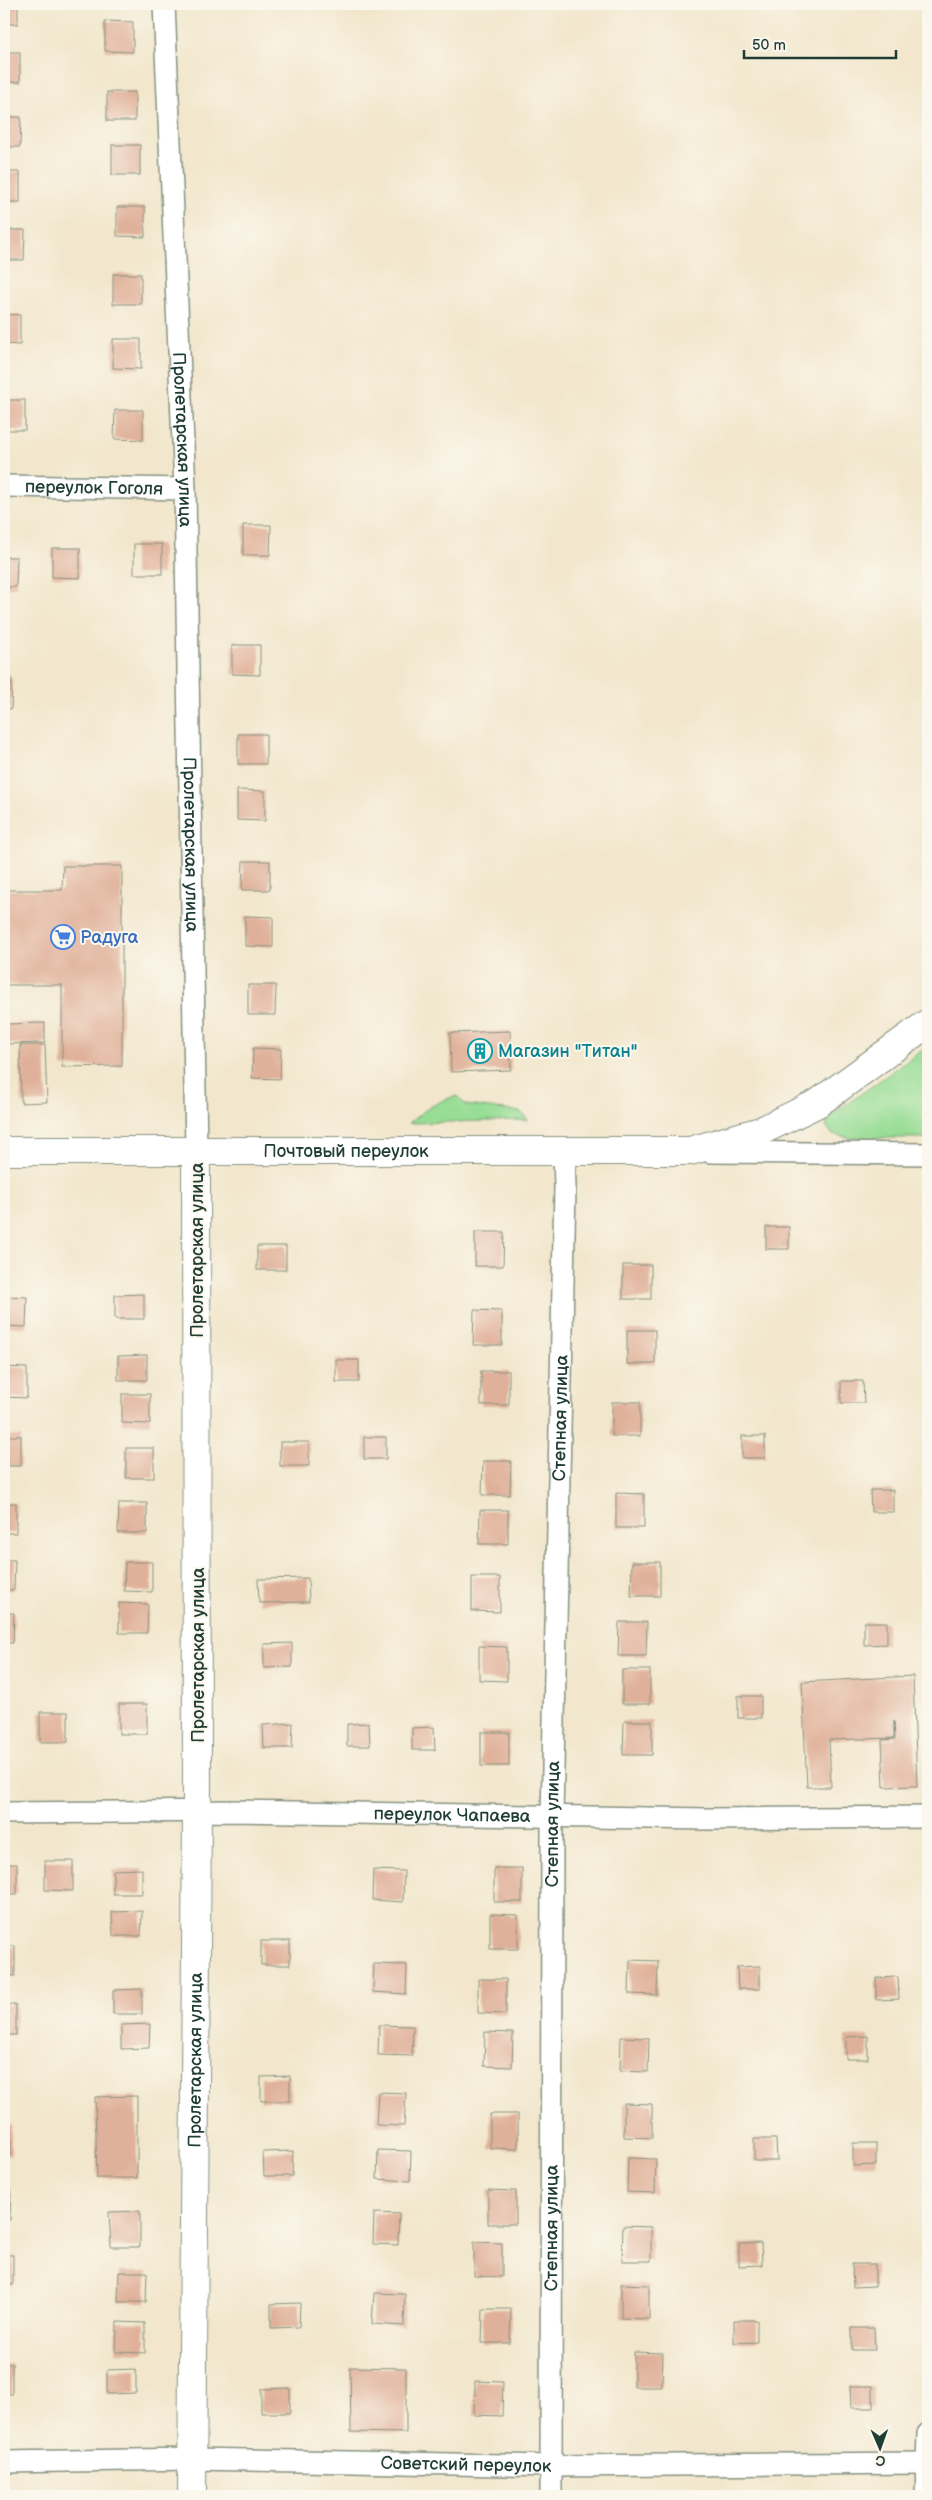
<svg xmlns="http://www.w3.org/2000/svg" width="932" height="2500" font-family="'Balsamiq Sans',sans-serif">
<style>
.green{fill:#98dd95;stroke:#5c8d64}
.building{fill:#e0b19a}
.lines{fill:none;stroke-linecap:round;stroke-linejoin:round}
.minor-casing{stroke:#889280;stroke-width:24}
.secondary-casing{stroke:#889280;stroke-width:30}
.minor{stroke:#fff;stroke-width:21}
.secondary{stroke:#fff;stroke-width:28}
.labels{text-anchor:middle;stroke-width:4;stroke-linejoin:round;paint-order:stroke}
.street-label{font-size:18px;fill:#1f3d34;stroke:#fbf7ec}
.shop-label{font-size:18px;fill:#366cbe;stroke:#fbf7ec;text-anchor:start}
.culture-label{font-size:18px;fill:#0d838f;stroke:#fbf7ec;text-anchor:start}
</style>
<rect width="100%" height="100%" fill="#fbf7ec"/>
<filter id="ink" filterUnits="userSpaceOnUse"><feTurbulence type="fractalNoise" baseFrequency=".02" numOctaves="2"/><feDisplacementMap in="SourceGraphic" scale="10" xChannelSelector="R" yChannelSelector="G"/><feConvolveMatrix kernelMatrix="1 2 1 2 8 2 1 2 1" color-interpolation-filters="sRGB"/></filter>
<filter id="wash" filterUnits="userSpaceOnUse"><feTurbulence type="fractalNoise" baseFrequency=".0096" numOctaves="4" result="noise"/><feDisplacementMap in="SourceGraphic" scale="20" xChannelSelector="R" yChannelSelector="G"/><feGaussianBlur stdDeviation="1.12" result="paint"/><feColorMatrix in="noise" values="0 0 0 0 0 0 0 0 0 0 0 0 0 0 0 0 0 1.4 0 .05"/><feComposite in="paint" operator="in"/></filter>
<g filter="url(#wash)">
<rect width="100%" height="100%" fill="#f2e7cd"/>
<g class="green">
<path d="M928,1046V1138H854L833,1135L826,1126L830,1116Z"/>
<path d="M457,1096L466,1105L521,1112L528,1120L409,1123C423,1111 438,1100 457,1096Z"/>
</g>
<g id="blocks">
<g class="building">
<rect x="4" y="4" width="14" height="20"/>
<path d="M101,4H129V7L101,6Z"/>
<path d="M105,21L133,22V52L105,51Z"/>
<rect x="4" y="52" width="16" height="30"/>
<rect x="107" y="92" width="28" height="29"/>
<path d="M4,117H21L20,147H4Z"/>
<rect x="112" y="145" width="28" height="30"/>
<rect x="4" y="172" width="16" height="30"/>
<path d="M117,207H145V237L117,236Z"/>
<path d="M4,230H25L24,260H4Z"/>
<rect x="113" y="274" width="28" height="30"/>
<path d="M4,314L20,315V345L4,344Z"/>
<path d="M113,339H141V369L113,368Z"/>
<rect x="4" y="400" width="21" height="30"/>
<path d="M115,410H143V440L114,439Z"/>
<path d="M243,525H271L270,555H243Z"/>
<rect x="134" y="544" width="28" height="30"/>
<path d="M52,548H80V578L52,577Z"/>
<path d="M4,557H17L16,587H4Z"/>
<path d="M232,645H260V675L232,674Z"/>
<path d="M4,679H12L11,709H4Z"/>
<rect x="238" y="734" width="28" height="30"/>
<path d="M237,790L265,791V821L237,820Z"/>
<path d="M243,861H270V890H242Z"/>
<path d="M63,866H122V1066L62,1067V985H4V890H62Z"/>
<path d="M245,916L273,917V947L245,946Z"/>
<path d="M248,985H276L275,1015H248Z"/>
<path d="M45,1023V1043L4,1044V1024Z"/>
<path d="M510,1031L511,1070L451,1072L450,1033Z"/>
<path d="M20,1045H45L47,1102L21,1103Z"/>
<path d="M253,1048L281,1049L280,1079L252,1078Z"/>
<rect x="766" y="1227" width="23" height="22"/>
<path d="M475,1232H504L503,1266H475Z"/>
<rect x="257" y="1246" width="29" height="24"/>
<rect x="623" y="1265" width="28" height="34"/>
<path d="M144,1294V1319H115V1295Z"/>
<path d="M4,1296L27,1297L26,1327L4,1326Z"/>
<path d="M474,1310L502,1311V1345H473Z"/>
<rect x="627" y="1330" width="28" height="34"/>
<path d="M147,1355V1380H118V1356Z"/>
<rect x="336" y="1360" width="23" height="22"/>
<path d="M4,1367L27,1368V1398L4,1397Z"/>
<rect x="481" y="1371" width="28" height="34"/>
<path d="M841,1381H863L864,1403H841Z"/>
<path d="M122,1394H150V1424L122,1423Z"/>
<rect x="612" y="1402" width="28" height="34"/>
<rect x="4" y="1436" width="17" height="30"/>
<rect x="742" y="1436" width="23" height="22"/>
<rect x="364" y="1437" width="22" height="22"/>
<rect x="280" y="1442" width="29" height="24"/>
<rect x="126" y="1448" width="28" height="30"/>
<path d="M483,1461H511L510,1495H482Z"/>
<path d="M870,1490H893V1512H871Z"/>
<path d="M616,1493L644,1494V1528H616Z"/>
<rect x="4" y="1503" width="12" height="30"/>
<path d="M119,1503H147V1533H118Z"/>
<path d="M480,1510H508V1544H479Z"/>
<path d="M4,1560H15L14,1590H4Z"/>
<path d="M125,1562H152V1592L124,1591Z"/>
<path d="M632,1562H660V1596H631Z"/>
<path d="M472,1577H500V1612L472,1611Z"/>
<path d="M308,1578L309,1602L259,1603L258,1579Z"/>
<path d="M119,1603L148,1604L147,1633H119Z"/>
<path d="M4,1613H14L13,1643H4Z"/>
<path d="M619,1622H647L646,1656H618Z"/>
<path d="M864,1622H887V1644L864,1645Z"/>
<path d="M292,1643V1667L264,1668V1644Z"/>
<path d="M479,1646L507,1647V1681L479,1680Z"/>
<rect x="622" y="1670" width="28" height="34"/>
<path d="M913,1676L917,1786L884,1787L882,1740L895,1739L894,1721V1738L829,1740L831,1787H807L802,1682Z"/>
<rect x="738" y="1696" width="23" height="22"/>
<rect x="119" y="1704" width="28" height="30"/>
<rect x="40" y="1712" width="28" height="30"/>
<path d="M624,1721H652V1755H623Z"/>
<path d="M293,1723L292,1748H264L263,1725Z"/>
<path d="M369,1723L370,1746H347V1724Z"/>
<path d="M434,1727L435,1750H412V1728Z"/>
<rect x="481" y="1732" width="28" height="34"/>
<path d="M45,1861H73V1891L45,1890Z"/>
<rect x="4" y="1864" width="13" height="30"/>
<rect x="494" y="1868" width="28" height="34"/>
<path d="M142,1869V1894H113V1870Z"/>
<path d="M373,1870L404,1871L403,1902L372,1900Z"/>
<path d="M142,1911L141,1936H113L112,1912Z"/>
<path d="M490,1914L518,1915V1949H490Z"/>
<rect x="261" y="1941" width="29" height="24"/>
<rect x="4" y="1946" width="11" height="30"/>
<path d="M630,1960L658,1961L657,1995L629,1994Z"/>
<path d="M374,1964L407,1965L406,1994L373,1992Z"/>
<path d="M760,1966V1989H738L737,1967Z"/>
<path d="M898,1977L899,1999L876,2000V1978Z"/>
<path d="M478,1979H506V2014L478,2013Z"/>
<path d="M142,1989V2014H113V1990Z"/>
<rect x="4" y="2005" width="12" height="30"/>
<path d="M150,2024L149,2048L121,2049V2025Z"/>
<path d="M379,2025L413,2026L412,2056L378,2055Z"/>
<path d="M485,2032L513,2033L512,2067L484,2066Z"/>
<path d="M868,2036V2059H846V2037Z"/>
<path d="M621,2037L649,2038L648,2072L620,2071Z"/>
<path d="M290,2076V2101H261V2077Z"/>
<path d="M378,2092L406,2093L404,2126L376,2125Z"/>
<path d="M137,2096V2178H97L95,2097Z"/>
<path d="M624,2103L652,2104V2138L624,2137Z"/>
<path d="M490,2114H518V2149L490,2148Z"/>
<rect x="4" y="2125" width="7" height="30"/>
<path d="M754,2139H776L777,2161H754Z"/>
<path d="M853,2143H876V2165L853,2166Z"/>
<path d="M378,2150L411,2151L410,2181L377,2179Z"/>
<path d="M293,2151L292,2176H264L263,2152Z"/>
<path d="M628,2158L656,2159L655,2193L627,2192Z"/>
<path d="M4,2190H11L10,2220H4Z"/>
<path d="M488,2190L516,2191V2224H488Z"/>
<path d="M140,2211V2247H111L109,2212Z"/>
<path d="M374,2213L399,2214L398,2245L373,2244Z"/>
<path d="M623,2226L651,2227V2261H622Z"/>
<path d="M474,2242L502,2243V2277L474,2276Z"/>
<path d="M761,2243L762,2265L739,2266V2244Z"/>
<rect x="4" y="2255" width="9" height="30"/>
<path d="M852,2264H875V2286L853,2287Z"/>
<path d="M119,2272H147L146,2302H118Z"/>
<path d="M621,2284L649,2285V2319L621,2318Z"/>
<path d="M374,2293L405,2294L404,2326L372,2324Z"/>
<path d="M300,2303L299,2327L271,2328V2304Z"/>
<path d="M483,2309H511L510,2343H482Z"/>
<path d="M734,2320H757V2342L734,2343Z"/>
<path d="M117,2322L145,2323V2353L116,2352Z"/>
<path d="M852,2328H874L875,2350H852Z"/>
<path d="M634,2352L663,2353L662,2387H634Z"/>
<rect x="4" y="2364" width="8" height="30"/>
<path d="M350,2367L406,2368V2433L351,2432Z"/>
<path d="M136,2369V2393L107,2394V2370Z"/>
<path d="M475,2381L503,2382L502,2416L474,2415Z"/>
<path d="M850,2386H873V2408H851Z"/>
<path d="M290,2388V2413H261V2389Z"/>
</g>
</g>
</g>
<g filter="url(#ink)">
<use href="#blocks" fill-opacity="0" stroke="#889280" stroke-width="1"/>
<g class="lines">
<defs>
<g id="minor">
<path id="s1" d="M164,4L185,489L196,1151"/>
<path id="s2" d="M4,486L185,489"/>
<path d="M710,1152L928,1154"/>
<path id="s3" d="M4,1813L234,1811L707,1819L928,1817"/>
<path id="s4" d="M4,2462L193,2459L552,2466L928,2463"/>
<path id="s5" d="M551,2496L552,1818L565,1187L564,1151"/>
<path d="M926,2496L928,2434"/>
</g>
<g id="secondary">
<path id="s6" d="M4,1151H690L761,1131L818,1103L928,1023"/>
<path id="s7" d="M192,2496L197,1812L196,1151"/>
</g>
</defs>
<use href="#minor" class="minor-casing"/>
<use href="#secondary" class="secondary-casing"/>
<use href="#minor" class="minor"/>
<use href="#secondary" class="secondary"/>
</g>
</g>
<defs>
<symbol id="supermarket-ring" viewBox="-11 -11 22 22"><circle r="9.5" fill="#fbf7ec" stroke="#3f7fe0" stroke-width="1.5"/><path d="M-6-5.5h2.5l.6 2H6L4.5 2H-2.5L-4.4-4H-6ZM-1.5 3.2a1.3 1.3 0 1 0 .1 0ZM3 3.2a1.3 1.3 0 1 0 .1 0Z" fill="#3f7fe0"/></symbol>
<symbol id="building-ring" viewBox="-11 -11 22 22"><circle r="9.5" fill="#fbf7ec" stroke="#0f9aa8" stroke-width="1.5"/><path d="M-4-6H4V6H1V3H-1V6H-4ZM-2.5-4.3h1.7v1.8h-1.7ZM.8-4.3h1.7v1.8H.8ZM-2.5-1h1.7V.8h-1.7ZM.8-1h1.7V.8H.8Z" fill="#0f9aa8"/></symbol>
</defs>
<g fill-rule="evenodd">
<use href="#supermarket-ring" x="49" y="923" width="28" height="28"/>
<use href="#building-ring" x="466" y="1037" width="28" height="28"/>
</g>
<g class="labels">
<g class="street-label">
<text dy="6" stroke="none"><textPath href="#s1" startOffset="436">Пролетарская улица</textPath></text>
<text dy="6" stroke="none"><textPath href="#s2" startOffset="90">переулок Гоголя</textPath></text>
<text dy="6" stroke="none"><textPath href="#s1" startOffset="841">Пролетарская улица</textPath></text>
<text dy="6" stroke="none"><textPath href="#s6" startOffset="342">Почтовый переулок</textPath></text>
<text transform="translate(197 1250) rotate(-90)" y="6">Пролетарская улица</text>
<text dy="6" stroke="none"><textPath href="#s5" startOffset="1078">Степная улица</textPath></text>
<text transform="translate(198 1655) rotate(-90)" y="6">Пролетарская улица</text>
<text dy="6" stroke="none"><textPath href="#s3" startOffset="448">переулок Чапаева</textPath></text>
<text dy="6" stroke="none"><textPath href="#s5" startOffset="672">Степная улица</textPath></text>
<text dy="6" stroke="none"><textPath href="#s7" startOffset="436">Пролетарская улица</textPath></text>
<text dy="6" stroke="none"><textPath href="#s5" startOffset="268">Степная улица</textPath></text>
<text dy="6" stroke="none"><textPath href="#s4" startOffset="462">Советский переулок</textPath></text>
</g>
<g class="shop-label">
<text x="80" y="943">Радуга</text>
</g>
<g class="culture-label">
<text x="498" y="1057">Магазин "Титан"</text>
</g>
</g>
<rect width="932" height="2500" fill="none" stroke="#fbf7ec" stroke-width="20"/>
<g transform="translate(880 2448) rotate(178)" stroke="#fbf7ec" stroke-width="4" paint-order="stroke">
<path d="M0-4L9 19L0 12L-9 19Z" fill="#1f3d34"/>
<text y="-8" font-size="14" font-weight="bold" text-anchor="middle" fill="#1f3d34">С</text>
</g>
<path d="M744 50v8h152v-8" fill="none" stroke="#1f3d34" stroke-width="2.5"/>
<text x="752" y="50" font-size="15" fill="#1f3d34" stroke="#fbf7ec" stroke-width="4" paint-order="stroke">50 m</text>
</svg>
